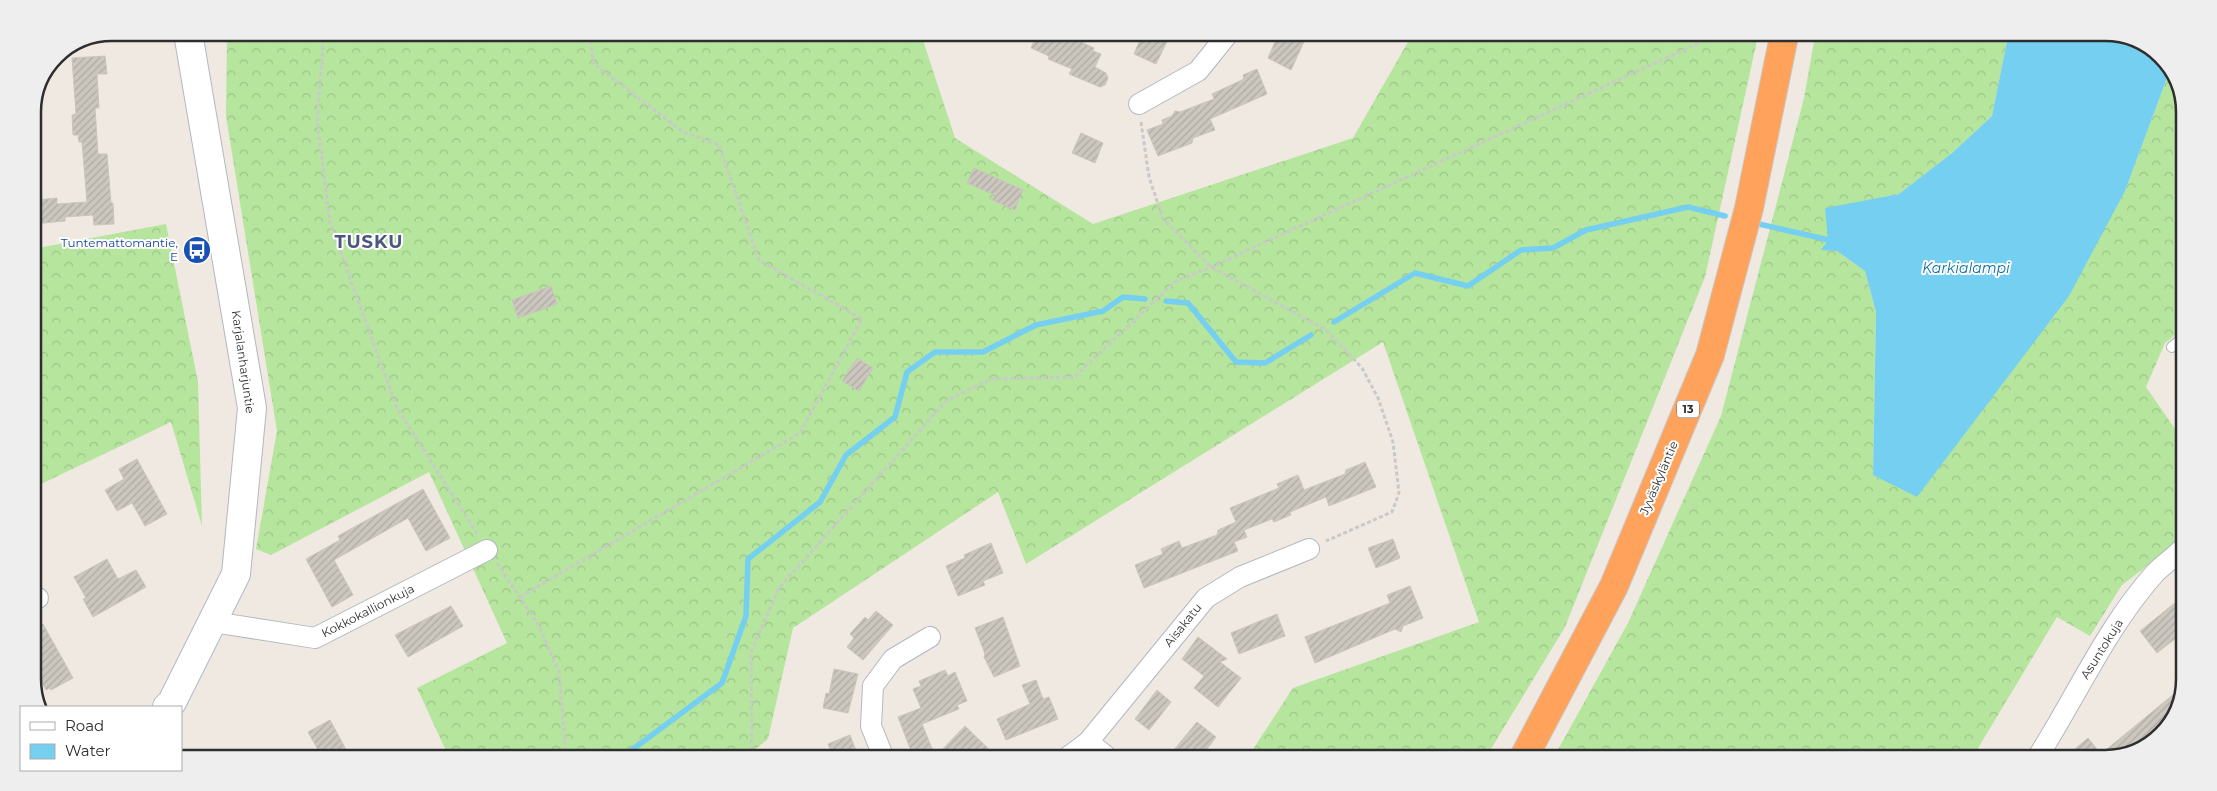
<svg xmlns="http://www.w3.org/2000/svg" width="2217" height="791" font-family="Montserrat,sans-serif">
<style>
.forest{fill:url(#forest-crowns)}
.water{fill:#75cff0}
.lines{fill:none;stroke-linecap:round;stroke-linejoin:round}
.stream{stroke:#75cff0;stroke-width:5.5}
.building{fill:url(#building-hatch);stroke:#cbc5ba}
.lane-casing{stroke:#b4b7c1;stroke-width:12}
.street-casing{stroke:#b4b7c1;stroke-width:22}
.secondary-casing{stroke:#b4b7c1;stroke-width:30}
.highway-casing{stroke:#c9c9c9;stroke-width:30}
.path{stroke:#c9c9c9;stroke-width:3;stroke-dasharray:4 2.5;stroke-linecap:butt}
.lane{stroke:#fff;stroke-width:10}
.street{stroke:#fff;stroke-width:20}
.secondary{stroke:#fff;stroke-width:28}
.highway{stroke:#ffa35c;stroke-width:28}
.labels{text-anchor:middle;stroke-width:4;stroke-linejoin:round;paint-order:stroke}
.shield{fill:#fff;stroke:#6d6d6d;stroke-width:1}
.shield-label{font-size:11px;font-weight:bold;fill:#2e2e2e}
.transit-label{font-size:12px;fill:#164399;stroke:#fff;text-anchor:end}
.street-label{font-size:12px;fill:#2e2e2e;stroke:#fff}
.water-label{font-size:14px;font-style:italic;fill:#0d6fa3;stroke:#fff}
.district-label{font-size:18px;font-weight:bold;letter-spacing:1px;fill:#4d5680;stroke:#fff}
.rim{fill:none;stroke:#2e2e2e;stroke-width:2.5}
</style>
<defs>
<pattern id="forest-crowns" width="20" height="18" patternUnits="userSpaceOnUse" patternTransform="scale(1.25)"><rect width="20" height="18" fill="#b6e59e"/><path d="M2 6a3 3 0 1 1 6 0M12 15a3 3 0 1 1 6 0" fill="none" stroke="#9dc588"/></pattern>
<pattern id="building-hatch" width="6" height="6" patternUnits="userSpaceOnUse" patternTransform="scale(1.25)"><rect width="6" height="6" fill="#cbc7bf"/><path d="M-1 1l2-2M0 6l6-6M5 7l2-2" fill="none" stroke="#afaba4"/></pattern>
</defs>
<rect width="100%" height="100%" fill="#efe9e1"/>
<g class="forest">
<path d="M227,33L921,34L955,138L1093,224L1353,138L1412,35L1758,36L1705,277L1565,627L1486,757H1248L1293,688L1479,622L1383,342L1026,564L998,492L793,628L768,739L747,756L448,755L417,688L507,643L429,472L271,555L256,549L277,431L226,116Z"/>
<path d="M1815,36H2008L1992,116L1952,153L1899,194L1825,209L1829,240L1837,251L1865,271L1876,312L1873,475L2125,191L2170,70L2184,107L2183,329L2165,343L2146,387L2182,439L2181,540L2122,585L2090,636L2057,617L1972,758L1554,757L1628,623L1721,416L1804,98Z"/>
<path d="M166,224L198,382L202,526L171,422L41,484L33,481V249Z"/>
</g>
<path class="water" d="M2008,36L2130,37L2168,63L2170,70L2125,191L2069,296L1917,497L1873,475L1876,312L1865,271L1837,251L1821,250L1828,240L1825,208L1899,194L1952,153L1992,116Z"/>
<g class="lines">
<g class="stream">
<path d="M1759,224L1829,240"/>
<path d="M1166,301L1188,303L1236,362L1265,363L1311,335"/>
<path d="M1334,322L1415,273L1468,286L1521,250L1553,248L1586,230L1688,207L1725,216"/>
<path d="M625,755L722,683L746,616L748,559L820,502L846,455L895,417L907,372L935,352H983L1036,325L1103,311L1123,297L1145,299"/>
</g>
</g>
<g class="building">
<path d="M1037,34H1064L1094,48L1093,51L1101,54L1095,67L1106,73L1108,78L1105,85L1100,87L1069,74L1072,69L1048,59L1049,56L1031,48Z"/>
<path d="M1142,35H1170L1156,64L1134,54Z"/>
<path d="M1278,35H1307L1291,70L1268,58Z"/>
<path d="M105,56L107,74H97L99,108H95L98,154H107L111,203H113L114,224L94,225L93,215L65,217V221L33,224V206L36,205V200L57,198V204L87,202L82,142H79L78,135H73L72,115L76,114L72,58Z"/>
<path d="M1257,69L1267,94L1210,119L1215,130L1193,138L1192,143L1158,156L1147,130L1163,124L1162,120L1172,116L1175,111L1180,112L1214,99L1212,94L1244,79L1243,75Z"/>
<path d="M1081,133L1103,143L1095,163L1072,153Z"/>
<path d="M974,168L1023,190L1015,210L992,200L995,195L967,183Z"/>
<path d="M551,286L557,304L518,318L512,300Z"/>
<path d="M857,358L873,368L859,391L842,381Z"/>
<path d="M137,459L167,514L145,526L132,503L117,511L105,490L124,479L119,469Z"/>
<path d="M1365,462L1376,487L1329,506L1326,497L1290,512L1291,515L1274,522L1272,519L1244,530L1247,537L1234,542L1238,551L1144,588L1135,565L1163,554L1161,549L1179,541L1182,548L1217,535L1218,530L1236,522L1230,508L1279,488L1277,484L1298,475L1304,490L1345,474L1346,470Z"/>
<path d="M423,489L450,538L426,551L408,518L334,560L353,595L332,607L306,559L340,540L338,536Z"/>
<path d="M1393,539L1400,558L1376,568L1368,548Z"/>
<path d="M991,543L1003,573L983,581L985,585L958,596L946,566L965,558L964,555Z"/>
<path d="M107,559L118,579L136,570L146,587L93,617L83,599L86,598L74,577Z"/>
<path d="M1410,586L1423,618L1403,626L1401,632L1395,629L1315,663L1305,637L1390,603L1387,595Z"/>
<path d="M2181,598V634L2157,653L2140,631Z"/>
<path d="M451,606L463,626L408,657L395,635Z"/>
<path d="M876,611L893,625L863,660L847,647L854,638L850,634L865,617L868,620Z"/>
<path d="M1277,614L1285,636L1239,654L1231,633Z"/>
<path d="M1003,617L1020,666L994,677L984,657L985,654L975,628Z"/>
<path d="M43,624L73,678L51,690L50,688L46,690L33,667V629Z"/>
<path d="M1198,637L1227,659L1220,662L1241,678L1218,707L1194,688L1204,676L1182,659Z"/>
<path d="M834,669L858,674L848,713L823,708L826,693L829,694Z"/>
<path d="M945,670L948,676L955,672L967,701L957,705L959,709L922,724L935,756H913L898,717L921,708L913,689L921,686L919,681Z"/>
<path d="M1036,680L1043,699L1049,697L1058,719L1006,740L997,719L1030,704L1022,685Z"/>
<path d="M2180,689V704L2153,742L2105,758H2064L2088,738L2101,754Z"/>
<path d="M1157,690L1171,702L1149,730L1135,719Z"/>
<path d="M330,720L349,755H321L308,732Z"/>
<path d="M1197,722L1216,737L1201,757H1168Z"/>
<path d="M965,726L996,756H936Z"/>
<path d="M850,735L858,756H833L828,744Z"/>
</g>
<g class="lines">
<defs>
<path id="lane" d="M2172,347L2183,338"/>
<g id="street">
<path d="M1139,104L1198,71L1227,35"/>
<path d="M33,601L38,598"/>
<path d="M213,622L315,638L487,550"/>
<path d="M1088,742L1106,756"/>
<path d="M883,756L871,726L873,686L893,659L930,637"/>
<path d="M1069,756L1088,742L1206,598L1240,577L1309,549"/>
<path d="M2037,758C2076,697 2106,628 2155,573C2163,565 2173,558 2181,550"/>
</g>
<path id="secondary" d="M167,707L172,702L236,574L252,408L188,33"/>
<path id="highway" d="M1524,757L1614,586L1710,355L1749,208L1784,36"/>
</defs>
<use href="#lane" class="lane-casing"/>
<use href="#street" class="street-casing"/>
<use href="#secondary" class="secondary-casing"/>
<use href="#highway" class="highway-casing"/>
<g class="path">
<path d="M324,33L317,120L330,223L397,408L478,535"/>
<path d="M1141,122L1149,177L1163,219L1211,267L1326,330L1362,368L1378,398L1393,442L1399,493L1392,512L1326,541"/>
<path d="M497,563L539,626L559,672L566,755"/>
<path d="M520,597L800,433L862,319L759,260L719,145L683,132L594,64L589,33"/>
<path d="M752,756L751,652L779,588L946,401L991,379L1074,377L1176,281L1211,267L1714,36"/>
</g>
<use href="#lane" class="lane"/>
<use href="#street" class="street"/>
<use href="#secondary" class="secondary"/>
<use href="#highway" class="highway"/>
</g>
<defs>
<symbol id="bus-disc" viewBox="-11 -11 22 22"><circle r="9.5" fill="#1a4fb4" stroke="#fff"/><path d="M-5-6H5V4H4V6H2V4H-2V6H-4V4H-5ZM-3.5-4V0h7V-4ZM-3.5 1.2v1.5H-2V1.2ZM2 1.2v1.5H3.5V1.2Z" fill="#fff"/></symbol>
</defs>
<g fill-rule="evenodd">
<use href="#bus-disc" x="181" y="234" width="32" height="32"/>
</g>
<g class="labels">
<rect class="shield" x="1677" y="400.5" width="22" height="17" rx="4"/>
<g class="shield-label">
<text x="1688" y="413">13</text>
</g>
<g class="transit-label">
<text x="178" y="247">Tuntemattomantie,<tspan x="178" dy="14">E</tspan></text>
</g>
<g class="street-label">
<text transform="translate(243 362) rotate(82)" y="4">Karjalanharjuntie</text>
<text transform="translate(1659 478) rotate(-67)" y="4">Jyväskyläntie</text>
<text transform="translate(368 611) rotate(-27)" y="4">Kokkokallionkuja</text>
<text transform="translate(1183 625) rotate(-51)" y="4">Aisakatu</text>
<text transform="translate(2102 649) rotate(-58)" y="4">Asuntokuja</text>
</g>
<g class="water-label">
<text x="1966" y="273">Karkialampi</text>
</g>
<g class="district-label">
<text x="369" y="248">TUSKU</text>
</g>
</g>
<path d="M0 0H2217V791H0ZM112 41H2105A71 71 0 0 1 2176 112V679A71 71 0 0 1 2105 750H112A71 71 0 0 1 41 679V112A71 71 0 0 1 112 41Z" fill="#eee" fill-rule="evenodd"/>
<path class="rim" d="M112 41H2105A71 71 0 0 1 2176 112V679A71 71 0 0 1 2105 750H112A71 71 0 0 1 41 679V112A71 71 0 0 1 112 41Z"/>
<rect x="20" y="706" width="162" height="65" fill="#ffffff" stroke="#ababab"/>
<rect x="30" y="722" width="25" height="8" fill="#ffffff" stroke="#ababab"/>
<text x="65" y="731" font-size="15" fill="#2e2e2e">Road</text>
<rect x="30" y="744" width="25" height="15" fill="#75cff0" stroke="#ababab"/>
<text x="65" y="756" font-size="15" fill="#2e2e2e">Water</text>
</svg>
